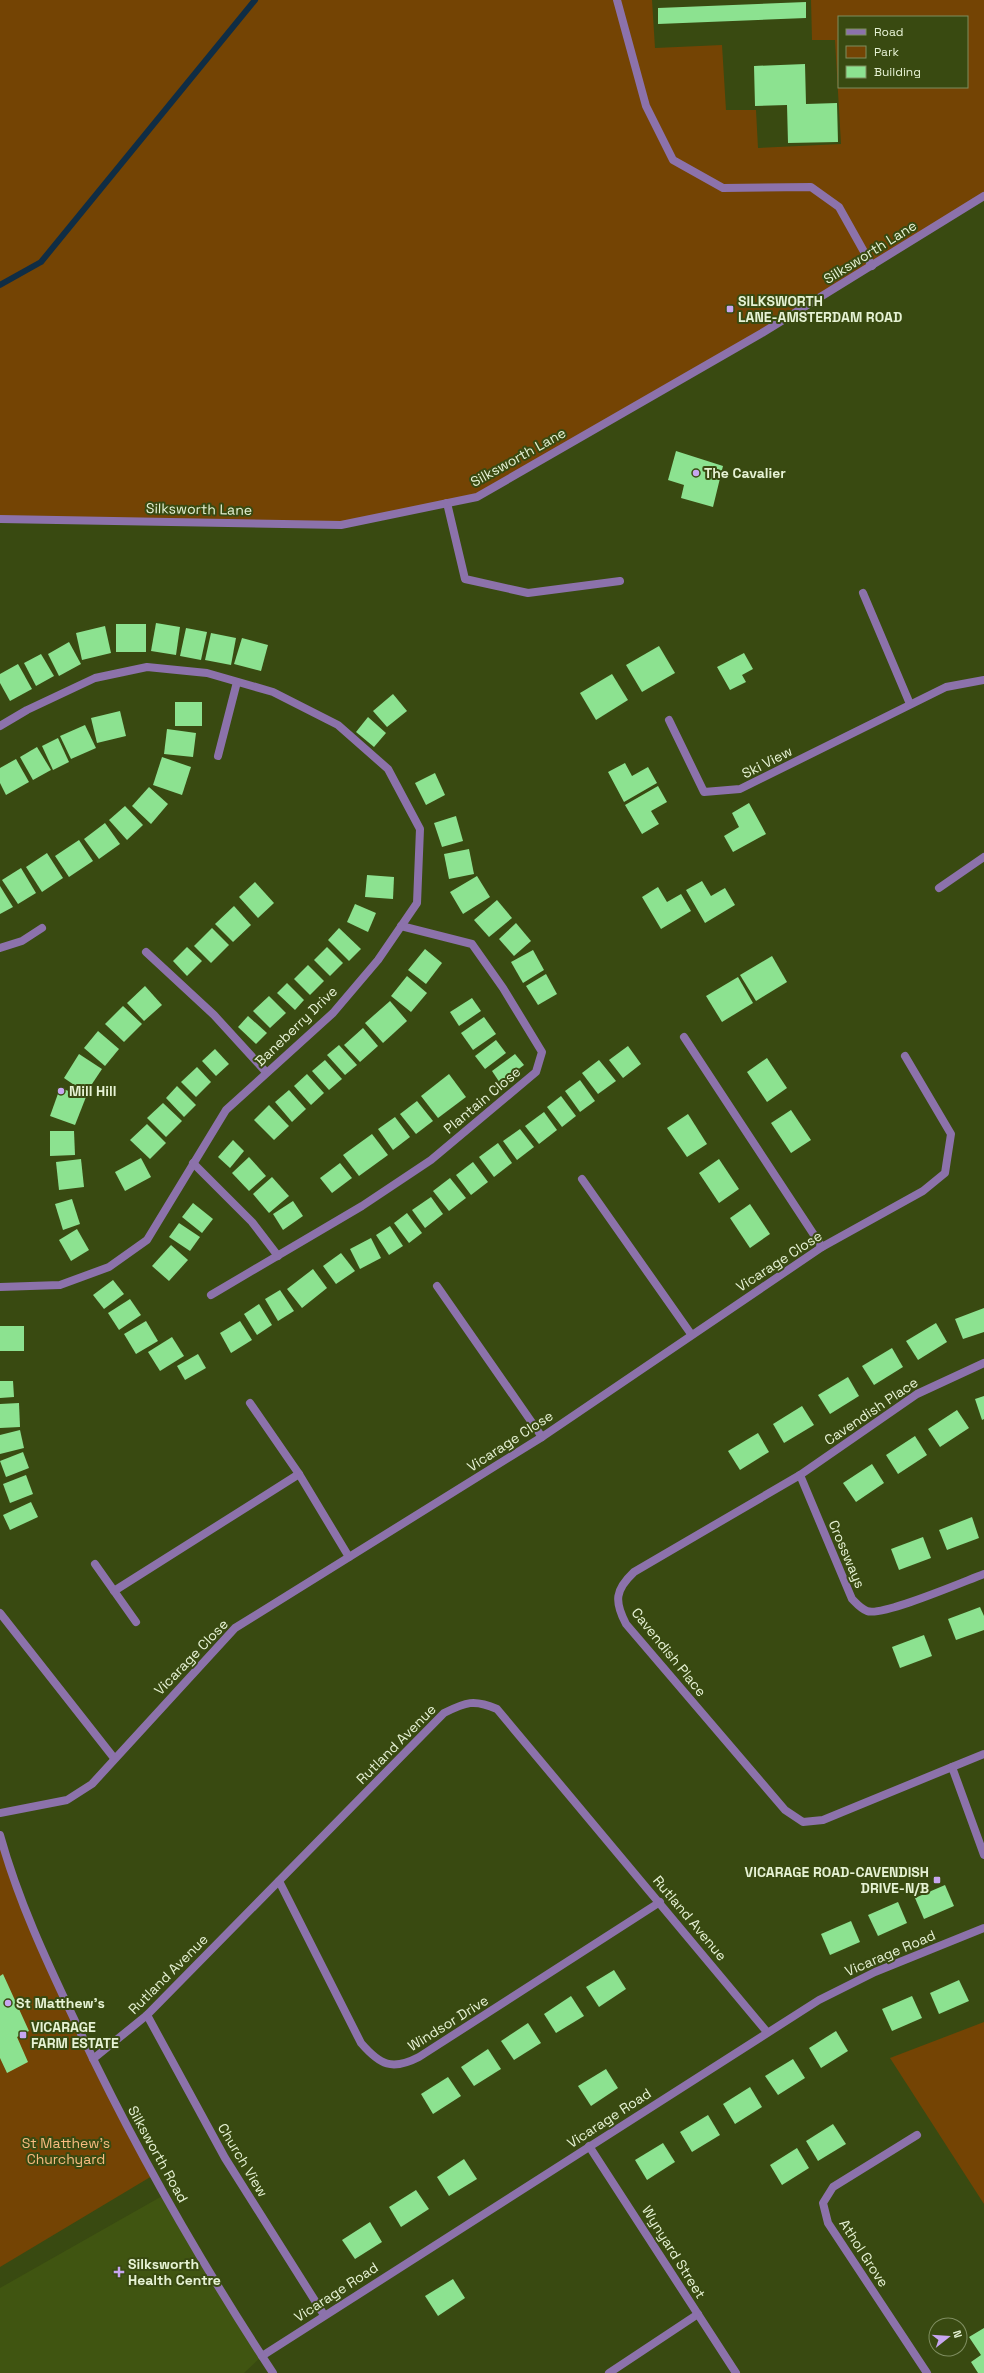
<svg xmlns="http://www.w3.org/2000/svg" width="984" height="2373" font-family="'Space Grotesk',sans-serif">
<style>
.built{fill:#405511}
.green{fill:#744404;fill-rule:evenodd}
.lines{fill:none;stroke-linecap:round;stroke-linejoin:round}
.stream{stroke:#0f2d45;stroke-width:6}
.building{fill:#8ce290}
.minor{stroke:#8c72ab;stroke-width:8}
.tertiary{stroke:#8c72ab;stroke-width:8}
.poi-dot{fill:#c7a6ef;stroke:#394a11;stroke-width:1.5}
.labels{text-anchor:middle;stroke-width:4;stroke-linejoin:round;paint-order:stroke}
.street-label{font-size:14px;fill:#e6f2d4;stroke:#394a11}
.poi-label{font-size:14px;font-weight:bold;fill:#e6f2d4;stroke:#394a11;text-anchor:start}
.park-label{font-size:14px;fill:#f7bb80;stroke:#394a11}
</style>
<rect width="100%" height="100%" fill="#394a11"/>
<path class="built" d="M164,2195L262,2356L244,2373H0V2288Z"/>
<g class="green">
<path d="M0,0H652L655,48L722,45L726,110H756L758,148L841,144L835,40H812L811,0H984V196L872,266L477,497L341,525L0,519ZM839,17H967V87H839Z"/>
<path d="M0,1835L36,1938L152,2176L0,2267Z"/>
<path d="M984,2022V2204L890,2058Z"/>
</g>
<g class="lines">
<path class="stream" d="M0,285L41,262L255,0"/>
</g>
<g class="building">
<path d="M806,2V18L658,24V8Z"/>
<path d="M805,64L806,104L837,103L838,142L788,143L787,105L755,106L754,66Z"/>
<path d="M676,451L723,466L713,507L681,498L684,485L668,480Z"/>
<path d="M156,623L180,627L176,655L151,651Z"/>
<rect x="116" y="624" width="30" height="28"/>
<path d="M105,626L111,653L82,660L76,633Z"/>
<path d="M186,628L207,632L201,660L180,656Z"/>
<path d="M211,633L236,638L231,665L205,660Z"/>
<path d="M242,638L268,645L261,671L234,664Z"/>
<path d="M69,642L81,664L59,676L48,654Z"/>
<path d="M659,646L675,673L642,692L626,665Z"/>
<path d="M744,653L753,669L742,675L746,682L730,690L717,667Z"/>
<path d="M41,654L54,676L36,686L24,663Z"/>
<path d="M18,664L32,689L10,701L0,683V674Z"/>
<path d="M612,674L628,700L596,720L580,693Z"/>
<path d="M393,694L407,711L387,727L373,711Z"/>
<rect x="175" y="702" width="27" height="24"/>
<path d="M120,711L126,736L97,743L91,718Z"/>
<path d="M368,717L386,733L374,747L356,732Z"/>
<path d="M85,725L96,748L71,759L60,736Z"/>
<path d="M167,729L196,733L193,757L164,754Z"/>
<path d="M58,738L69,762L53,770L42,746Z"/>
<path d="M37,747L51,770L33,780L20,757Z"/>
<path d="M162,757L191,767L182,795L153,785Z"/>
<path d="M16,759L29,782L6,795L0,783V768Z"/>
<path d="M625,763L632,776L648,767L657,783L624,802L608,772Z"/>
<path d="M435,773L445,795L426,805L415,783Z"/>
<path d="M658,786L667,802L651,811L659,824L642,834L625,805Z"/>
<path d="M149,787L168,804L151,824L132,806Z"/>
<path d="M749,803L766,834L733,852L724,836L739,827L732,813Z"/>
<path d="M125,806L143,825L127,840L109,820Z"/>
<path d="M456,816L463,841L442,847L434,823Z"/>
<path d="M105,823L120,844L99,859L84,839Z"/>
<path d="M79,840L93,861L69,877L55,856Z"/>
<path d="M469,849L474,874L449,879L444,854Z"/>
<path d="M47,853L63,878L42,892L26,867Z"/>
<path d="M21,868L36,893L18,904L2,880Z"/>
<path d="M367,875L394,877L393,899L365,897Z"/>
<path d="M477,876L490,897L463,914L450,892Z"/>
<path d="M702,881L711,896L725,888L735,905L705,923L686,890Z"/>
<path d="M255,882L274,903L258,918L239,897Z"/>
<path d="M0,886L13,907L0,914Z"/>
<path d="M658,887L667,902L681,894L691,911L661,929L642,897Z"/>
<path d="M497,900L512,918L489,937L474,920Z"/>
<path d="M355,904L376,913L368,932L347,922Z"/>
<path d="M234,906L251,925L233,942L215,924Z"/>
<path d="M516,923L531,941L514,956L499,939Z"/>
<path d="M212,928L229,945L211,963L194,946Z"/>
<path d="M339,928L361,949L349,961L328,940Z"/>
<path d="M187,947L202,961L187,976L173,961Z"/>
<path d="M327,947L343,963L330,976L314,960Z"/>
<path d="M425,949L442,963L426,984L408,970Z"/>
<path d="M533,950L544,970L523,983L511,962Z"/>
<path d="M772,956L787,982L756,1001L740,975Z"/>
<path d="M308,965L324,981L310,995L294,979Z"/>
<path d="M546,974L557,994L538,1005L526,986Z"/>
<path d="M407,976L427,993L411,1012L391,996Z"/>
<path d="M738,977L753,1003L722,1022L706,996Z"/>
<path d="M287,983L304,1000L295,1010L277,993Z"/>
<path d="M145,986L162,1005L144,1021L127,1003Z"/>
<path d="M269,996L286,1013L270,1028L253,1011Z"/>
<path d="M472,998L481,1011L459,1026L450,1012Z"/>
<path d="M390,1001L407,1021L383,1043L365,1023Z"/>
<path d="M123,1006L142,1024L124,1042L105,1024Z"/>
<path d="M248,1016L267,1033L256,1044L238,1027Z"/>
<path d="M484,1017L496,1034L473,1050L461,1033Z"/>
<path d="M363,1028L378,1046L360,1062L344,1045Z"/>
<path d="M98,1031L119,1049L105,1066L84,1048Z"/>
<path d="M496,1040L506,1053L485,1069L475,1056Z"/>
<path d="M339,1045L357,1065L345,1075L327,1055Z"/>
<path d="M628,1046L641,1064L623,1078L609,1060Z"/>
<path d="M215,1049L229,1064L216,1076L202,1061Z"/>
<path d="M79,1054L102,1069L86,1093L64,1078Z"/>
<path d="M515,1054L524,1065L500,1083L492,1071Z"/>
<path d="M767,1058L787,1088L767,1102L747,1072Z"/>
<path d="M325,1060L342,1079L329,1090L312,1071Z"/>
<path d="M599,1060L616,1081L598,1094L582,1073Z"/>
<path d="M197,1067L211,1082L196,1097L181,1082Z"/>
<path d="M307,1074L324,1093L311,1105L294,1086Z"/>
<path d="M449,1074L466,1097L438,1118L421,1096Z"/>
<path d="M580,1080L595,1101L580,1112L565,1091Z"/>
<path d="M177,1086L196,1105L184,1117L166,1098Z"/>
<path d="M60,1088L86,1097L75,1125L50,1116Z"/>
<path d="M289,1090L306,1109L292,1122L275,1102Z"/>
<path d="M561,1096L576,1116L562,1127L547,1107Z"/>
<path d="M417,1101L433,1121L416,1134L400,1114Z"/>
<path d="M163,1103L182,1121L166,1137L147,1118Z"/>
<path d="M269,1105L289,1126L274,1140L254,1120Z"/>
<path d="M791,1110L811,1140L791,1153L771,1123Z"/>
<path d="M544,1112L557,1130L539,1144L525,1126Z"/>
<path d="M688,1114L707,1144L687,1157L667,1128Z"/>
<path d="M395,1117L410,1137L393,1150L378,1129Z"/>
<path d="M147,1124L166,1143L150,1159L130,1140Z"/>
<path d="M520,1129L534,1147L517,1160L503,1141Z"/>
<path d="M50,1131H74L75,1155L50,1156Z"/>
<path d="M372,1134L388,1155L359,1176L343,1155Z"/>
<path d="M233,1140L244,1151L230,1168L218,1157Z"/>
<path d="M498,1143L512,1163L494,1177L479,1157Z"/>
<path d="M249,1157L266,1176L249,1191L232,1173Z"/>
<path d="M141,1158L151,1177L125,1191L115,1172Z"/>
<path d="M81,1159L84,1187L59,1190L56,1162Z"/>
<path d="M719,1159L739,1189L719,1203L699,1173Z"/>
<path d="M473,1162L488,1182L471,1195L456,1175Z"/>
<path d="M340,1163L352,1178L332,1193L320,1178Z"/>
<path d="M272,1177L289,1196L269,1213L253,1194Z"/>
<path d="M450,1178L466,1198L449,1211L433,1191Z"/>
<path d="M431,1197L443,1214L425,1228L412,1210Z"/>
<path d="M72,1199L80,1224L63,1230L55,1204Z"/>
<path d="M293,1201L303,1216L283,1230L273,1214Z"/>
<path d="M193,1203L213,1219L202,1233L182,1217Z"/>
<path d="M750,1204L770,1234L750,1248L730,1218Z"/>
<path d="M407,1213L422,1233L409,1243L394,1223Z"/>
<path d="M179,1223L200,1237L190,1251L169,1237Z"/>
<path d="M390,1226L403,1246L389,1255L376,1235Z"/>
<path d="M77,1229L89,1250L71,1261L59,1240Z"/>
<path d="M371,1238L381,1258L360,1269L350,1249Z"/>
<path d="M171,1245L188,1260L169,1281L152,1266Z"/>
<path d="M341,1253L355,1271L336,1284L323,1266Z"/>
<path d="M313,1269L327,1288L302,1308L287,1289Z"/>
<path d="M113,1280L124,1294L104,1309L93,1295Z"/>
<path d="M280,1290L294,1311L278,1321L265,1299Z"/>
<path d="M130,1299L141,1315L119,1330L108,1313Z"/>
<path d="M259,1304L272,1325L257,1335L244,1314Z"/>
<path d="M984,1308V1332L963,1339L955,1319Z"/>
<path d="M146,1321L158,1341L136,1354L124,1334Z"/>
<path d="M240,1321L252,1340L231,1353L220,1333Z"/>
<path d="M936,1323L947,1342L918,1360L906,1341Z"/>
<rect x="0" y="1326" width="24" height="25"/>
<path d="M172,1337L184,1356L160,1371L148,1352Z"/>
<path d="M892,1348L903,1367L874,1385L862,1366Z"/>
<path d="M198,1354L206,1368L185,1380L177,1366Z"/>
<path d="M848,1377L859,1396L830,1414L818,1395Z"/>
<path d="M0,1381H13L14,1397L0,1398Z"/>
<path d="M984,1396V1419L982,1420L975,1399Z"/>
<path d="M19,1403L20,1427L0,1428V1404Z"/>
<path d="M802,1406L814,1425L784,1443L773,1424Z"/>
<path d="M957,1410L969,1428L940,1447L928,1429Z"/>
<path d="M20,1430L24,1448L0,1454V1435Z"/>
<path d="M758,1433L769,1452L740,1470L728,1451Z"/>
<path d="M915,1436L927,1455L898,1474L886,1455Z"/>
<path d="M23,1452L29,1468L6,1477L0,1461Z"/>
<path d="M872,1464L884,1483L856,1502L843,1483Z"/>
<path d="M26,1475L33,1494L10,1503L3,1484Z"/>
<path d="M31,1502L38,1517L10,1530L3,1515Z"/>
<path d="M972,1517L979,1538L947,1550L939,1530Z"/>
<path d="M923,1537L931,1558L899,1570L891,1549Z"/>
<path d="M980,1607L984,1616V1630L956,1640L948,1619Z"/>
<path d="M924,1635L932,1656L900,1668L892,1647Z"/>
<path d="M945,1885L954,1906L924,1919L915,1898Z"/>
<path d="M898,1902L907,1923L878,1936L868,1915Z"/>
<path d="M851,1921L860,1942L830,1955L821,1934Z"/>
<path d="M614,1970L626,1989L599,2007L586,1987Z"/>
<path d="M3,1974L29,2031L17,2037L28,2062L7,2073L0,2058V1976Z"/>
<path d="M959,1980L969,2001L939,2014L930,1993Z"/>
<path d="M571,1996L584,2016L556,2033L544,2014Z"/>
<path d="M912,1996L922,2018L892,2031L882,2009Z"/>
<path d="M528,2023L541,2043L514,2060L501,2041Z"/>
<path d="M836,2031L848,2051L821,2068L809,2048Z"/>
<path d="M488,2049L501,2069L474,2086L461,2067Z"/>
<path d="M793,2059L805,2078L778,2095L765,2076Z"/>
<path d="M606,2069L618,2088L591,2106L578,2086Z"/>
<path d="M448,2077L461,2096L433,2114L421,2094Z"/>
<path d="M750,2087L762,2107L735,2124L723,2104Z"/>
<path d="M708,2115L720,2135L692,2152L680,2132Z"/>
<path d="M833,2124L846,2144L818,2161L806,2141Z"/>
<path d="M663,2143L675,2162L647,2180L635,2160Z"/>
<path d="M797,2148L809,2168L782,2185L770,2165Z"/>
<path d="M464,2159L477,2179L449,2196L437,2177Z"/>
<path d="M416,2190L429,2209L401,2227L389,2207Z"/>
<path d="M370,2222L382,2242L355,2259L342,2240Z"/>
<path d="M453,2279L465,2298L438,2316L425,2296Z"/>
<path d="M984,2328V2373H978L971,2362L981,2355L969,2337Z"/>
</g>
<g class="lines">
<g class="minor">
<path d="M617,0L646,106L673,160L723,188L811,187L839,207L872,266"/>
<path d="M447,503L465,579L528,593L620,581"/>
<path d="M863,593L910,704"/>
<path d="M669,720L704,792L740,789L946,687L984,680"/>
<path d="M0,726L27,710L95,678L147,667L207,673L273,692L338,725L388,769L420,829L417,903L378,960L333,1013L226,1110L147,1240L109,1267L60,1285L0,1287"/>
<path d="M218,756L237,682"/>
<path d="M939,888L984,857"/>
<path d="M0,948L22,941L42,928"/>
<path d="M146,952L214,1015L266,1072"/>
<path d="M684,1037L822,1247"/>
<path d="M193,1163L252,1222L278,1256"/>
<path d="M582,1179L691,1334"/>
<path d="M437,1286L542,1437"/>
<path d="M211,1295L362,1206L431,1160L536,1072L542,1052L503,988L472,944L401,926"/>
<path d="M984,1363L917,1394L800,1475L634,1572C615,1590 614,1601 626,1624L785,1810L803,1822L823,1820L952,1767L984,1855"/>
<path d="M250,1403L299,1474L349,1557"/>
<path d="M800,1475L852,1599C856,1603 861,1609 867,1611C882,1617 965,1581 984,1574"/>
<path d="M95,1564L136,1622"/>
<path d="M114,1591L299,1474"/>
<path d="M0,1613L114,1758"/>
<path d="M952,1767L984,1754"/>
<path d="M0,1813L67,1800L92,1784L235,1628L542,1437L822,1247L923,1191L945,1173L951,1134L905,1056"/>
<path d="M279,1881L361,2043C380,2065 392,2071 419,2057L660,1902"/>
<path d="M147,2015L225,2158L324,2315"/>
<path d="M93,2059L147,2015L444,1713C466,1702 474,1699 497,1709L767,2032"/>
<path d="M917,2135L833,2187L823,2203L828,2223L927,2373"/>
<path d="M589,2146L736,2373"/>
<path d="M262,2356L819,2000L875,1972L984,1928"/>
<path d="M609,2373L698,2314"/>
</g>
<g class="tertiary">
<path d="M0,519L341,525L477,497L762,333L984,196"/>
<path d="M0,1835C18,1900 46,1960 75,2021C132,2143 199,2260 273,2373"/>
</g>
</g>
<g class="poi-dot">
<rect x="726" y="305" width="8" height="8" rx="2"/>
<circle cx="696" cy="473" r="4"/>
<circle cx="61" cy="1091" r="4"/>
<rect x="933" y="1876" width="8" height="8" rx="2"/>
<circle cx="8" cy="2003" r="4"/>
<rect x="19" y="2031" width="8" height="8" rx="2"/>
<path d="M117 2266h4v4h4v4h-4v4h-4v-4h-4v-4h4z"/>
</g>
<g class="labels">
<g class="street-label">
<text transform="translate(870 252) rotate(-32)" y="5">Silksworth Lane</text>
<text transform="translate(518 457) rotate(-29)" y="5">Silksworth Lane</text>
<text transform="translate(199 509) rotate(1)" y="5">Silksworth Lane</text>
<text transform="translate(767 762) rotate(-27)" y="5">Ski View</text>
<text transform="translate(296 1026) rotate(-44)" y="5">Baneberry Drive</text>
<text transform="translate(482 1100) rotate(-40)" y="5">Plantain Close</text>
<text transform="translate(779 1261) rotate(-33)" y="5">Vicarage Close</text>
<text transform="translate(871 1411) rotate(-34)" y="5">Cavendish Place</text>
<text transform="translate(510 1441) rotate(-33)" y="5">Vicarage Close</text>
<text transform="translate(847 1554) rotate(67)" y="5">Crossways</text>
<text transform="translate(669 1652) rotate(51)" y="5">Cavendish Place</text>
<text transform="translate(191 1657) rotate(-46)" y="5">Vicarage Close</text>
<text transform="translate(396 1744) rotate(-45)" y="5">Rutland Avenue</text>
<text transform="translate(690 1918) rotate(50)" y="5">Rutland Avenue</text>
<text transform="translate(890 1953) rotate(-23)" y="5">Vicarage Road</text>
<text transform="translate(168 1974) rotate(-45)" y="5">Rutland Avenue</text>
<text transform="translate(448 2023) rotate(-32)" y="5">Windsor Drive</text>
<text transform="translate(609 2118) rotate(-33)" y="5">Vicarage Road</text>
<text transform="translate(158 2154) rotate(61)" y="5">Silksworth Road</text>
<text transform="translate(243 2160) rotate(59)" y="5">Church View</text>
<text transform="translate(674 2252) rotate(58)" y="5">Wynyard Street</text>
<text transform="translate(864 2253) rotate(57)" y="5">Athol Grove</text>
<text transform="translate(336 2292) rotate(-33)" y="5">Vicarage Road</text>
</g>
<g class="poi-label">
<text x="738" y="306">SILKSWORTH<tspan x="738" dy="16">LANE-AMSTERDAM ROAD</tspan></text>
<text x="704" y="478">The Cavalier</text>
<text x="69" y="1096">Mill Hill</text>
<text x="929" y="1877" text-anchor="end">VICARAGE ROAD-CAVENDISH<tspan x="929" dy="16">DRIVE-N/B</tspan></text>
<text x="16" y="2008">St Matthew's</text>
<text x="31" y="2032">VICARAGE<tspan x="31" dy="16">FARM ESTATE</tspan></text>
<text x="128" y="2269">Silksworth<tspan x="128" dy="16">Health Centre</tspan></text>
</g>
<g class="park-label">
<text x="66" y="2148">St Matthew's<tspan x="66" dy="16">Churchyard</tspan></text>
</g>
</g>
<rect x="838" y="16" width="130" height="72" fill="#394a11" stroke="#7e8d5f"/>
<rect x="846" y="29" width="20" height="6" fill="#8c72ab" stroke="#7e8d5f"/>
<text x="874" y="36" font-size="12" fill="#e6f2d4">Road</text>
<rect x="846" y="46" width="20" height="12" fill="#744404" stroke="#7e8d5f"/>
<text x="874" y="56" font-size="12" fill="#e6f2d4">Park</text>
<rect x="846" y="66" width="20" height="12" fill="#8ce290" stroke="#7e8d5f"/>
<text x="874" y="76" font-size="12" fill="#e6f2d4">Building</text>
<g transform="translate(948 2337) rotate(73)"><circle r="19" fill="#394a11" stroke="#7e8d5f"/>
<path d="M0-3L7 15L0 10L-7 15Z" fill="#c7a6ef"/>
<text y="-6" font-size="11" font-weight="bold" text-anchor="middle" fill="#e6f2d4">N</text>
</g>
</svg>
